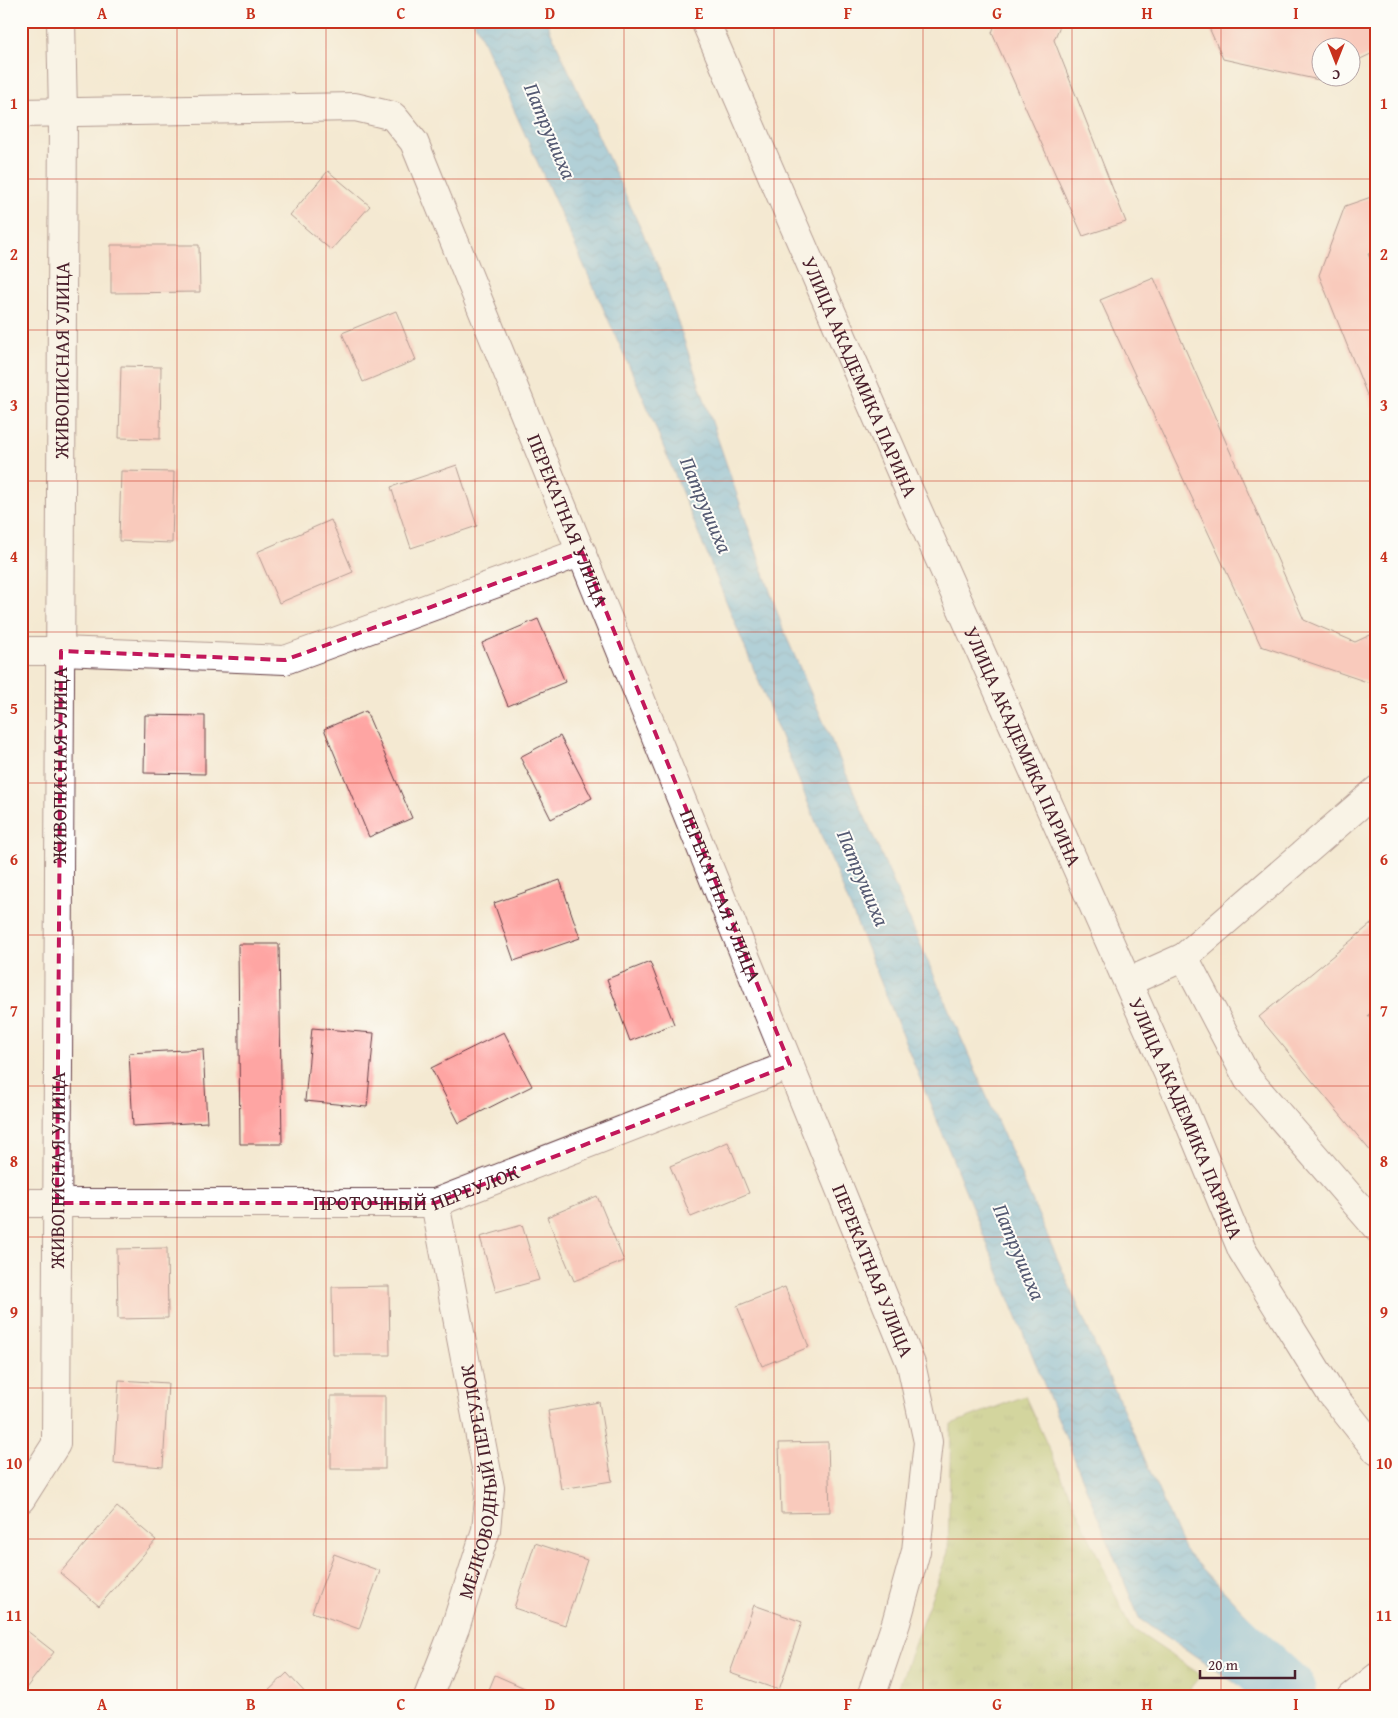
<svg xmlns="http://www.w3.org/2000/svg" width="1398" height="1718" font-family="'Gentium Book Plus',serif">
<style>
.grass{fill:url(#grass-tufts);stroke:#7a6e46}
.water{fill:url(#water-waves);stroke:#566884}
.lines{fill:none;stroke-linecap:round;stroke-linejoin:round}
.river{stroke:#62b1dd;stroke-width:58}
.building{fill:#fea5a3}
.minor-casing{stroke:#643d44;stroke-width:30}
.minor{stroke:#fff;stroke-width:28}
.marked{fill:none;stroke:#c2185b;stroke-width:4;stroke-dasharray:10 6;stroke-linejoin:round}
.grid{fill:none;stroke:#c8321e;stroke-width:1;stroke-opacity:0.55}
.labels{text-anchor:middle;stroke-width:4;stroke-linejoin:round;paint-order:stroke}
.street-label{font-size:20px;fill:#4a1f2b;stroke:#fdfcf7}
.water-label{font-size:21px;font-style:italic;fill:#545972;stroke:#fdfcf7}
.neatline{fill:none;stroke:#c8321e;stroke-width:2}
.grid-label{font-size:16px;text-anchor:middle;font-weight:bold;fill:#c8321e}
</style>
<defs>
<pattern id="grass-tufts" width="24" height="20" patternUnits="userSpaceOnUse" patternTransform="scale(1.25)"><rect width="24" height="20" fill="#abbd61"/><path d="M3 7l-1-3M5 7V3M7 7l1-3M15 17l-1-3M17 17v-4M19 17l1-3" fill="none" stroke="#8d9950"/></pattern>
<pattern id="water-waves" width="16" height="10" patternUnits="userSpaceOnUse" patternTransform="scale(1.25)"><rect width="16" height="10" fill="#62b1dd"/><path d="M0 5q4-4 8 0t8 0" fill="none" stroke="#538fb3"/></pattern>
</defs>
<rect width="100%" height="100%" fill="#fdfcf7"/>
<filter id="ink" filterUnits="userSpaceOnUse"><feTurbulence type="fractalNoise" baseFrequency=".02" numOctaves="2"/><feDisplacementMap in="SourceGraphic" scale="10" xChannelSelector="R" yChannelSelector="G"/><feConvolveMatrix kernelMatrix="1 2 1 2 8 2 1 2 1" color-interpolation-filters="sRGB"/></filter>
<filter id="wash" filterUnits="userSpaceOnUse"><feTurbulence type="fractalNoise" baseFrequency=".0096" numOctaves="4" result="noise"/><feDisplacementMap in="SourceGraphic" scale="20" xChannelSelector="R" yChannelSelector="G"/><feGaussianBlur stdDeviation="1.12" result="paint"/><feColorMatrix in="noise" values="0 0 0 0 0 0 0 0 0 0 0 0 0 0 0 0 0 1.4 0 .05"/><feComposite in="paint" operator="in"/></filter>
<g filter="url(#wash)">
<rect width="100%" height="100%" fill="#f4e9d2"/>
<path class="grass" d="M1025,1396L1130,1627L1201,1675L1183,1697H895L948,1552L951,1424Z"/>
<path class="water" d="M474,21H546L661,273L783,629L1184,1549L1293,1664L1259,1697H1256L1139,1618L644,399Z"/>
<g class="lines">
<path class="river" d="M1217,1627L1288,1692"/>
</g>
<g id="blocks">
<g class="building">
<path d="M996,21H1062L1054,40L1126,222L1083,236L992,33Z"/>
<path d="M1206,21H1264L1265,24L1270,21H1377V51L1350,64V48H1320L1319,80L1223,59Z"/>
<path d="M328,171L370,206L331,250L290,215Z"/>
<path d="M1377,195V251L1368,254L1377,276V420L1319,275L1345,206Z"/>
<path d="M111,245H199L200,292L111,293Z"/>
<path d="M1154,278L1304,620L1355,642L1377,632V678L1367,682L1261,646L1100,300Z"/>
<path d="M396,311L416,360L363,382L342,333Z"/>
<path d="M121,366L161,367L160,439L119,438Z"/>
<path d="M457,465L477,526L411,548L391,487Z"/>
<path d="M121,471L174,472L172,543L119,541Z"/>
<path d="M331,520L353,572L279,603L257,552Z"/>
<path d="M538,619L565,682L508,706L482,643Z"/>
<path d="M366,711L412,818L369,837L324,729Z"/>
<path d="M145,715L205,716V774L144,773Z"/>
<path d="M560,736L592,798L551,819L520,757Z"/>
<path d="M560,880L580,938L514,961L494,903Z"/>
<path d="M1377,919V1008L1368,1015L1377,1026V1159L1259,1017Z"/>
<path d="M238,944H279L282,1144H240Z"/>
<path d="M650,962L674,1024L630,1041L607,979Z"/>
<path d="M312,1028L374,1033L367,1107L305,1101Z"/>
<path d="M504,1032L532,1086L459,1123L431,1068Z"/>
<path d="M203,1049L207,1122L133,1126L129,1053Z"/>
<path d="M728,1142L749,1193L691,1217L670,1166Z"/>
<path d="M597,1196L624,1261L574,1281L547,1217Z"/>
<path d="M522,1225L539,1280L496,1292L480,1237Z"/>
<path d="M167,1248L168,1318L118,1319L117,1249Z"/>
<path d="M389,1286L390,1355H333L332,1287Z"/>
<path d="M785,1287L809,1347L762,1366L737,1306Z"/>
<path d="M119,1380L168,1383L163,1467L114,1463Z"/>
<rect x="331" y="1396" width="54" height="73"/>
<path d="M599,1402L612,1481L561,1489L548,1411Z"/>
<path d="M828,1442L830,1512L781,1513L779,1443Z"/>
<path d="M117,1507L156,1540L99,1606L60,1573Z"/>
<path d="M535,1543L587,1560L565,1625L514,1608Z"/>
<path d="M334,1554L380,1571L359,1629L312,1612Z"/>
<path d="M754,1605L802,1622L779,1690L730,1673Z"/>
<path d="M21,1626L54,1652L23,1692L21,1691Z"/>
<path d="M287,1673L309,1697H262Z"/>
<path d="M495,1675L545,1697H486Z"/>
</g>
</g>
</g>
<g filter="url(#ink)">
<use href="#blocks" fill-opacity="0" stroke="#643d44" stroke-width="1"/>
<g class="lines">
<defs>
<g id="minor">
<path id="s1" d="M705,21L911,495L1179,1098L1242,1250L1330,1392L1377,1451"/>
<path id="s2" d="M21,113L355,107L393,116L414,142L911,1364L928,1442L916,1551L896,1623L871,1697"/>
<path d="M21,651H61L285,660L582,552"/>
<path d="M1184,957L1248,1079L1377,1228"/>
<path d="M1128,982L1184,957L1377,790"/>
<path id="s3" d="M21,1203H435L790,1065"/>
<path id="s4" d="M21,1499L56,1444L63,113L61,21"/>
<path id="s5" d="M428,1697L455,1628L486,1530L490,1488L435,1203"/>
<path d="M1352,1697L1377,1677"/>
</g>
</defs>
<use href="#minor" class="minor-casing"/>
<use href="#minor" class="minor"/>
</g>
</g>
<path d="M0 0H1398V1718H0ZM582,552L790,1065L435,1203H57L61,651L285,660Z" fill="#f4e9d2" fill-opacity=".55" fill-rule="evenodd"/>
<path class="marked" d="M582,552L790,1065L435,1203H57L61,651L285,660Z"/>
<path class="grid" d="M177,21V1697M326,21V1697M475,21V1697M624,21V1697M774,21V1697M923,21V1697M1072,21V1697M1221,21V1697M21,179H1377M21,330H1377M21,481H1377M21,632H1377M21,783H1377M21,935H1377M21,1086H1377M21,1237H1377M21,1388H1377M21,1539H1377"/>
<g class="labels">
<g class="street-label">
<text dy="7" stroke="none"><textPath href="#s4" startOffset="1149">ЖИВОПИСНАЯ УЛИЦА</textPath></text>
<text dy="7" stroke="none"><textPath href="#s1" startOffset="388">УЛИЦА АКАДЕМИКА ПАРИНА</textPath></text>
<text dy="7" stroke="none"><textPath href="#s2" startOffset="815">ПЕРЕКАТНАЯ УЛИЦА</textPath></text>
<text dy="7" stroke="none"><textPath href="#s1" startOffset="792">УЛИЦА АКАДЕМИКА ПАРИНА</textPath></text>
<text dy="7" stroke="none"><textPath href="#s4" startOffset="744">ЖИВОПИСНАЯ УЛИЦА</textPath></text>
<text dy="7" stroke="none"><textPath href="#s2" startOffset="1220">ПЕРЕКАТНАЯ УЛИЦА</textPath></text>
<text dy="7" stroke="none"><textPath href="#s1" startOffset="1198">УЛИЦА АКАДЕМИКА ПАРИНА</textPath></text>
<text dy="7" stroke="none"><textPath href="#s4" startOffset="339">ЖИВОПИСНАЯ УЛИЦА</textPath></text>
<text dy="7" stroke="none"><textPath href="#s3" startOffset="398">ПРОТОЧНЫЙ ПЕРЕУЛОК</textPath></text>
<text dy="7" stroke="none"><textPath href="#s2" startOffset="1625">ПЕРЕКАТНАЯ УЛИЦА</textPath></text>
<text dy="7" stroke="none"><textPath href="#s5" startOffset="225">МЕЛКОВОДНЫЙ ПЕРЕУЛОК</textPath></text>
</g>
<g class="water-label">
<text transform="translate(550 131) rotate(67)" y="7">Патрушиха</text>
<text transform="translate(706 505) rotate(67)" y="7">Патрушиха</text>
<text transform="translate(863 878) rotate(67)" y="7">Патрушиха</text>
<text transform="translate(1019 1252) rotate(67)" y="7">Патрушиха</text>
</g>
</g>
<rect width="1398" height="1718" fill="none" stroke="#fdfcf7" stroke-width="55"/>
<g transform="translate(1336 62) rotate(180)"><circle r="24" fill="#fdfcf7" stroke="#b5a4a5"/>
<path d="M0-4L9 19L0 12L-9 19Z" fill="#c8321e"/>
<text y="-8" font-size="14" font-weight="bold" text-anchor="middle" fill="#4a1f2b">С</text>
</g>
<path d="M1200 1670v8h95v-8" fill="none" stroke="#4a1f2b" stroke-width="2.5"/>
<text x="1208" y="1670" font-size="15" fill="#4a1f2b" stroke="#fdfcf7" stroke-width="4" paint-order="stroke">20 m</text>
<rect x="28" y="28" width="1342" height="1662" class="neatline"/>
<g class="grid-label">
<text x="102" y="19">A</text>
<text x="251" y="19">B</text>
<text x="401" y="19">C</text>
<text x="550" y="19">D</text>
<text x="699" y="19">E</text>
<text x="848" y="19">F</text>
<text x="997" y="19">G</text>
<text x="1147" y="19">H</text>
<text x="1296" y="19">I</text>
<text x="14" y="109">1</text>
<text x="1384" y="109">1</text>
<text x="14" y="260">2</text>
<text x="1384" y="260">2</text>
<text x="14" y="411">3</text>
<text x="1384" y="411">3</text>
<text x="14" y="562">4</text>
<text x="1384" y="562">4</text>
<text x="14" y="714">5</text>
<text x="1384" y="714">5</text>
<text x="14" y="865">6</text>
<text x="1384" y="865">6</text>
<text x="14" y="1016">7</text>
<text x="1384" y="1016">7</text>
<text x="14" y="1167">8</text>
<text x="1384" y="1167">8</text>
<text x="14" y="1318">9</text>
<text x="1384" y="1318">9</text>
<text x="14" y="1469">10</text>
<text x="1384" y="1469">10</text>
<text x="14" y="1621">11</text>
<text x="1384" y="1621">11</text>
<text x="102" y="1710">A</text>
<text x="251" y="1710">B</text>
<text x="401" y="1710">C</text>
<text x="550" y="1710">D</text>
<text x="699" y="1710">E</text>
<text x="848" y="1710">F</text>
<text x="997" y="1710">G</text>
<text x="1147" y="1710">H</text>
<text x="1296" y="1710">I</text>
</g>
</svg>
